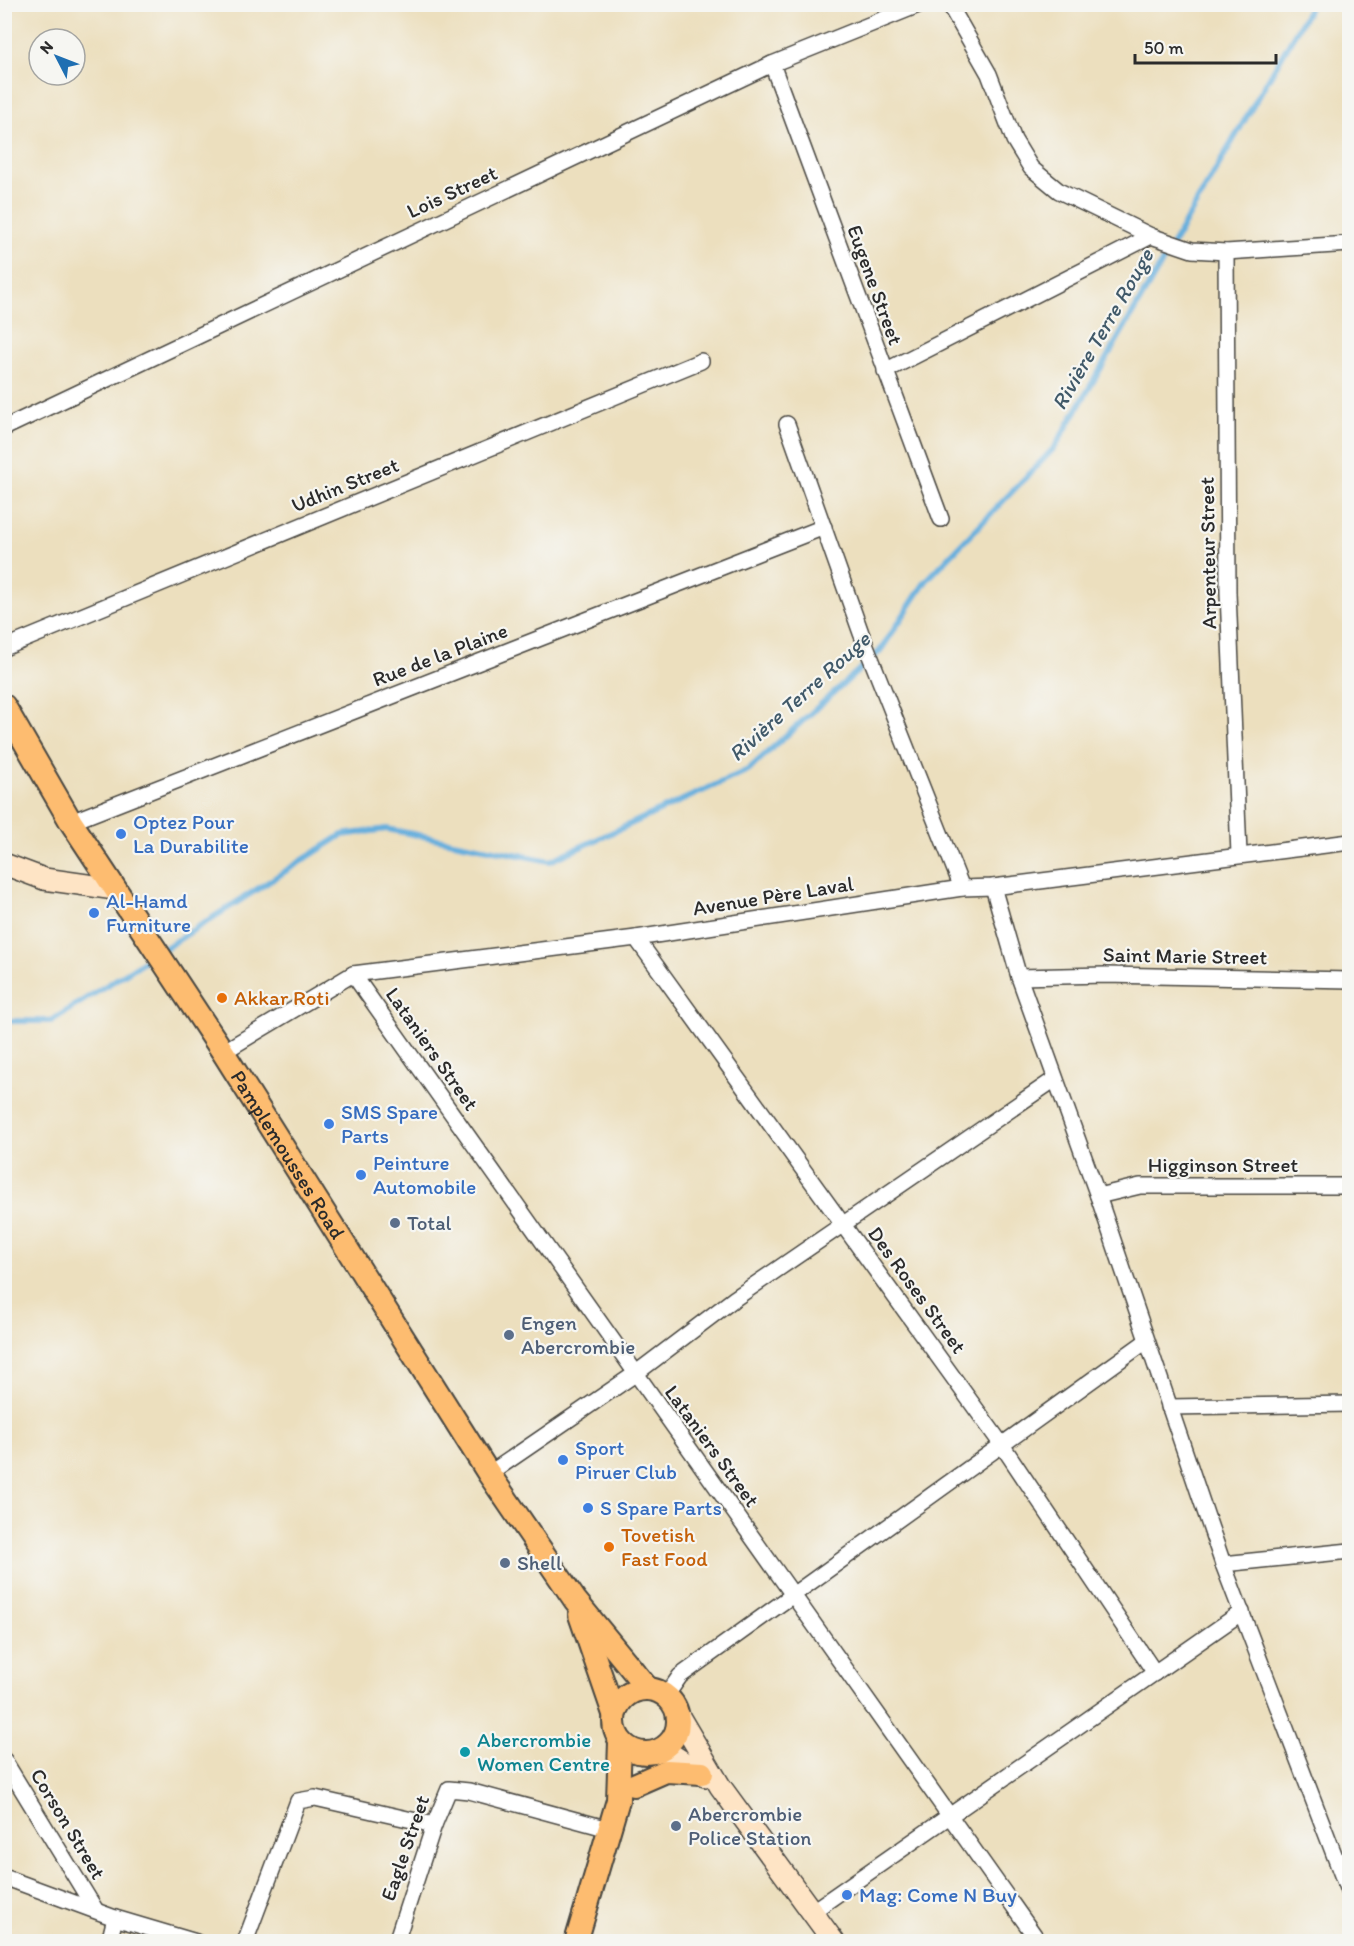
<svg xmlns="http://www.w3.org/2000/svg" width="1354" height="1946" font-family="Itim,sans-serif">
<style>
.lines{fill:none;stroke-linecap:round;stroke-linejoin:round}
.stream{stroke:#66afdd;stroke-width:6}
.street-casing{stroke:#484641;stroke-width:18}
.secondary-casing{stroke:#484641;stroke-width:24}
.primary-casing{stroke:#484641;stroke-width:26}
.street{stroke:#fff;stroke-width:15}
.secondary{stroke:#fee4c5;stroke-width:21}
.primary{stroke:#fdbc6f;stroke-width:22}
.shop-dot{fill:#3f7fe0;stroke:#f6f6f2;stroke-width:2}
.food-dot{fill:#e8710a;stroke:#f6f6f2;stroke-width:2}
.service-dot{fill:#5c6f8a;stroke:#f6f6f2;stroke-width:2}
.culture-dot{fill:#0f9aa8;stroke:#f6f6f2;stroke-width:2}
.labels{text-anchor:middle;stroke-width:4.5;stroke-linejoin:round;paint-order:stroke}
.street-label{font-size:21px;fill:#2b2b2b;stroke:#f6f6f2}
.shop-label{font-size:21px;fill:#366cbe;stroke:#f6f6f2;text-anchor:start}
.food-label{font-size:21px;fill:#c56008;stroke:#f6f6f2;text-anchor:start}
.service-label{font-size:21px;fill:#4e5e75;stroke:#f6f6f2;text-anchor:start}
.culture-label{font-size:21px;fill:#0d838f;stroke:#f6f6f2;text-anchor:start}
.water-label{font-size:22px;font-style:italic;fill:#405969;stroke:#f6f6f2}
</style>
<rect width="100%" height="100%" fill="#f6f6f2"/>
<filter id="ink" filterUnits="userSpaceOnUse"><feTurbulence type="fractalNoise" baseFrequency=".0167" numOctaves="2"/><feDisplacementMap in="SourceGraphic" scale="12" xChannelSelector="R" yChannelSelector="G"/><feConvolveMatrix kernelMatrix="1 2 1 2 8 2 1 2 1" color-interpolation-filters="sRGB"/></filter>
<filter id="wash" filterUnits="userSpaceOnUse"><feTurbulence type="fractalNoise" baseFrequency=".008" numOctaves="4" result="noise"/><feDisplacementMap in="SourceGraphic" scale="24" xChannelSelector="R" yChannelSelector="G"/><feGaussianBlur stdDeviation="1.35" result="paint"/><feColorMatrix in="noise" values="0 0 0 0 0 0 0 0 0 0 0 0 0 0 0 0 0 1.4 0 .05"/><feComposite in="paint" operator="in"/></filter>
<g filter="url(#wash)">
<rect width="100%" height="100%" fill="#ecdfbe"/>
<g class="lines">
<path class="stream" d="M4,1021H51L342,835L387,829L550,861L748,770L880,651L926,581L1055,447L1312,4"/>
</g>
</g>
<g filter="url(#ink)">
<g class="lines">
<defs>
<g id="street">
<path d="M949,4L989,74L1014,140L1031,168L1059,191L1151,236L1192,250L1226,252L1350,244"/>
<path d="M772,64L941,519"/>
<path d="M1226,252L1228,593L1239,854"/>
<path d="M885,371L1151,236"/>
<path d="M787,424L861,633L962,888"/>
<path d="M4,428L772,64L921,4"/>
<path d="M4,648L701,361"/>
<path d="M71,822L824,527"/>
<path d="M993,887L1019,977L1098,1196L1223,1564L1350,1896"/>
<path d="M636,938L1002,1445L1155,1673"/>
<path d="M353,974L1039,1942"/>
<path d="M1019,977L1105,975L1350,980"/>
<path d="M223,1052L353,974L636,938L962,888L993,887L1350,842"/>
<path d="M1098,1196L1140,1186H1350"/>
<path d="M1169,1407L1350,1404"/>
<path d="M489,1474L635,1374L734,1299L1055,1079"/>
<path d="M1223,1564L1350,1551"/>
<path d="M666,1696L680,1676L1145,1342"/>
<path d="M4,1760L95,1909"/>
<path d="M4,1877L115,1918L196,1942"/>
<path d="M813,1911L1242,1612"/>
<path d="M109,1942L115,1918"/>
<path d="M245,1942L298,1801L315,1798L434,1825"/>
<path d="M396,1942L434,1825L449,1789L469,1791L609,1829"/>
</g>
<g id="secondary">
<path d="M4,864L44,879L115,889"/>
<path d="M677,1713L720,1786L834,1942"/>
<path d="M663,1749L705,1776"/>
</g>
<g id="primary">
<path id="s1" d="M4,706L71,822L223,1052L489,1474L575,1600L648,1689"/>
<path d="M580,1615L614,1714"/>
<circle cx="646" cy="1721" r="32"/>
<path d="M634,1785L666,1771L702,1773"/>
<path d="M576,1942L618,1800L620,1741"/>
</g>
</defs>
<use href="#street" class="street-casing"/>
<use href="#secondary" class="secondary-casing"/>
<use href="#primary" class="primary-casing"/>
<use href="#street" class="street"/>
<use href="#secondary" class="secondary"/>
<use href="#primary" class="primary"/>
</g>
</g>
<g class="shop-dot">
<circle cx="121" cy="834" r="6"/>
<circle cx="94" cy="913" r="6"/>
<circle cx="329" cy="1124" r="6"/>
<circle cx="361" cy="1175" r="6"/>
<circle cx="563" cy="1460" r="6"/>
<circle cx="588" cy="1508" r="6"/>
<circle cx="847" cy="1895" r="6"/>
</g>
<g class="food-dot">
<circle cx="222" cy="998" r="6"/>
<circle cx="609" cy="1547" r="6"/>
</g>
<g class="service-dot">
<circle cx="395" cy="1223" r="6"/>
<circle cx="509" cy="1335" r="6"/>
<circle cx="505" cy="1563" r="6"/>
<circle cx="676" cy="1826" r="6"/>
</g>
<circle class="culture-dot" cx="465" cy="1752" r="6"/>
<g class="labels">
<g class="street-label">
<text transform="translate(452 192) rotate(-25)" y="7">Lois Street</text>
<text transform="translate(875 285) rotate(70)" y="7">Eugene Street</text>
<text transform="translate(345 485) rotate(-22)" y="7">Udhin Street</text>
<text transform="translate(1208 553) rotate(-91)" y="7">Arpenteur Street</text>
<text transform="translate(440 655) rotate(-21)" y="7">Rue de la Plaine</text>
<text transform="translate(773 896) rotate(-9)" y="7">Avenue Père Laval</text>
<text transform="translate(1185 956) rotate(1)" y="7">Saint Marie Street</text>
<text transform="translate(432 1049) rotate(55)" y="7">Lataniers Street</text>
<text dy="7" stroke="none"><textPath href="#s1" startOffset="531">Pamplemousses Road</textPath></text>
<text x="1223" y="1172">Higginson Street</text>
<text transform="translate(917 1290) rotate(54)" y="7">Des Roses Street</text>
<text transform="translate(712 1446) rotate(54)" y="7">Lataniers Street</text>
<text transform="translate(68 1824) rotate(59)" y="7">Corson Street</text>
<text transform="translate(405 1848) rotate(-71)" y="7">Eagle Street</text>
</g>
<g class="shop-label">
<text x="133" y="829">Optez Pour<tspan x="133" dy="24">La Durabilite</tspan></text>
<text x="106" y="908">Al-Hamd<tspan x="106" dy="24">Furniture</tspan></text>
<text x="341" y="1119">SMS Spare<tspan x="341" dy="24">Parts</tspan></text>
<text x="373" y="1170">Peinture<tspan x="373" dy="24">Automobile</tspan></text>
<text x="575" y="1455">Sport<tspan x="575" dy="24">Piruer Club</tspan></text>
<text x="600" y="1515">S Spare Parts</text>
<text x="859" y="1902">Mag: Come N Buy</text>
</g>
<g class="food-label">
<text x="234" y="1005">Akkar Roti</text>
<text x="621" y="1542">Tovetish<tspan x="621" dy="24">Fast Food</tspan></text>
</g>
<g class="service-label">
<text x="407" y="1230">Total</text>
<text x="521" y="1330">Engen<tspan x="521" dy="24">Abercrombie</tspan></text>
<text x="517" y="1570">Shell</text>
<text x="688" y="1821">Abercrombie<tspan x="688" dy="24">Police Station</tspan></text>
</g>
<g class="culture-label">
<text x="477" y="1747">Abercrombie<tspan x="477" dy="24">Women Centre</tspan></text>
</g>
<g class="water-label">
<text transform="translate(1102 329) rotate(-60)" y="8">Rivière Terre Rouge</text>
<text transform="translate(799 696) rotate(-42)" y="8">Rivière Terre Rouge</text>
</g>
</g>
<rect width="1354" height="1946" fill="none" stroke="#f6f6f2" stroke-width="24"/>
<g transform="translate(57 57) rotate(312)"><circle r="28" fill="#f6f6f2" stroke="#a5a5a2" stroke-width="1.5"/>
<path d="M0-4.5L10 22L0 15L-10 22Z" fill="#1f6fb2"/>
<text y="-9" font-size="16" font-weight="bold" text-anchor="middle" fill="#2b2b2b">N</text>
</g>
<path d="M1135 54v9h141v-9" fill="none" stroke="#2b2b2b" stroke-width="3"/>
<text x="1144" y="54" font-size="18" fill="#2b2b2b" stroke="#f6f6f2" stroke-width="4.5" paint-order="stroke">50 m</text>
</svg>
